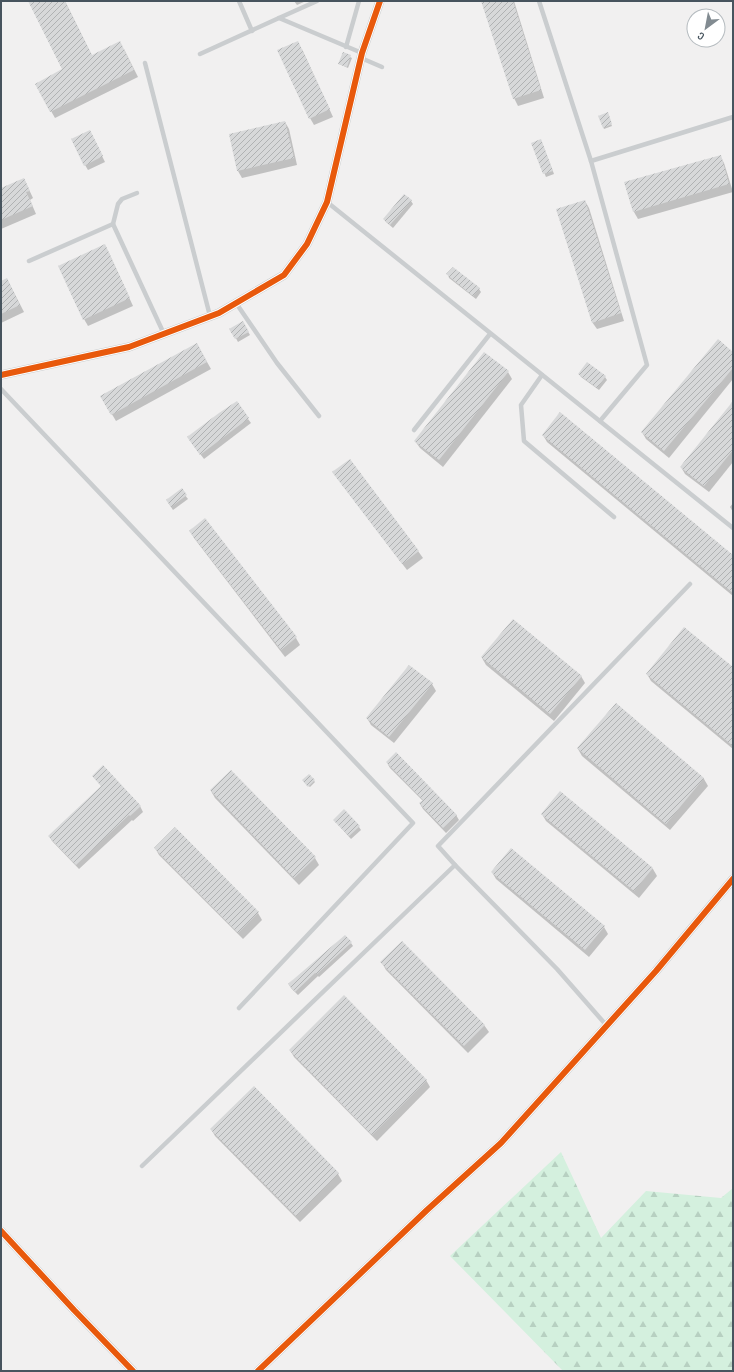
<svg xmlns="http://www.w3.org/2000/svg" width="734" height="1372" font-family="'Sofia Sans Condensed',sans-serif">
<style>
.forest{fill:url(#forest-firs)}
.shadow{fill:#0003}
.building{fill:url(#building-hatch)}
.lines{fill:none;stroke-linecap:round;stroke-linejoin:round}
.lane{stroke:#cacdcf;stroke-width:4.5}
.street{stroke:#cacdcf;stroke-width:9}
.cycleway-casing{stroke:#fff;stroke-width:8}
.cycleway{stroke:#e8590c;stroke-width:6}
</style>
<defs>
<pattern id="forest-firs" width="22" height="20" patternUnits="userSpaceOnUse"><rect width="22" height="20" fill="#d4f0de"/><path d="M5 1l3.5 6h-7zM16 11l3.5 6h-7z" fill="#b7d0c1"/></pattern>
<pattern id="building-hatch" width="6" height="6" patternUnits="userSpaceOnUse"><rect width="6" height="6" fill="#d7d8d9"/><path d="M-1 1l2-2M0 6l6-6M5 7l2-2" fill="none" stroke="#b0b2b3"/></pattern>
</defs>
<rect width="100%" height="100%" fill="#f1f0f0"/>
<path class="forest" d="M561,1152L601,1238L646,1191L721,1198L733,1188V1371H563L450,1256Z"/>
<g class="shadow">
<path d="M29,1H65L92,56L124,49L138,77L55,118L51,111L63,70Z"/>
<path d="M294,1H306L297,5Z"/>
<path d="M482,1H514L544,98L518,106L514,98Z"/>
<path d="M302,49L333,117L314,125L310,118Z"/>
<path d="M343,54L352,58L348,68L339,64Z"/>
<path d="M607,114L612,126L604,129L599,117Z"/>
<path d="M285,122L289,129L297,165L242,178L238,171L230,135Z"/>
<path d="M92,136L105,162L88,170L85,165Z"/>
<path d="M532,143H542L554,174L546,177Z"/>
<path d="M720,156L724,163L733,192L638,219L634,212Z"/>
<path d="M24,179L33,198L30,200L36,214L1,229V189Z"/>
<path d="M411,201L413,204L393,228L386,222L384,219Z"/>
<path d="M585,201L589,208L624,321L597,329L592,322Z"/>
<path d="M109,253L133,306L88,326L84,319Z"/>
<path d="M448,274L479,289L481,292L476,299L449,278Z"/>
<path d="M7,279L24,312L1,323V282Z"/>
<path d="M243,323L250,335L238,342L231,329Z"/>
<path d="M197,344L211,369L116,421L101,396Z"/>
<path d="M733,353V379L669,458L646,439L642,432Z"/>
<path d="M508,372L512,379L443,467L420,448L415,441Z"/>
<path d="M579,374L605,377L607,380L599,390L581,377Z"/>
<path d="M733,403V462L709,492L685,474L681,467Z"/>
<path d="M248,419L251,423L204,459L191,442Z"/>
<path d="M543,435L733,556V596L547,442Z"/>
<path d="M338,479L418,551L423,558L407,570Z"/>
<path d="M181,490L188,499L173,510L169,504Z"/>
<path d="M733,503V512L730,507Z"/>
<path d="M205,520L296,638L300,645L285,657L194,538L190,531Z"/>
<path d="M482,658L581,676L585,683L554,721L486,665Z"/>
<path d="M733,668V749L651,681L647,674Z"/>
<path d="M432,684L436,691L394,743L371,725L367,718Z"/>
<path d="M616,704L704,779L708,786L670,830L582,756L578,749Z"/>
<path d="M387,763L456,815L459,820L446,833L423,809L420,804L423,801L390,768Z"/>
<path d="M231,771L315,858L319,865L299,885L215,798L211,791Z"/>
<path d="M309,775L315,782L310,787L304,782Z"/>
<path d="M93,776L140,806L143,812L133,821L132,820L79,869L52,841L49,836L102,787Z"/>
<path d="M560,792L653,869L657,876L639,898L546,821L542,814Z"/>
<path d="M334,820L359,827L361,830L351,839Z"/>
<path d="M155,848L258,913L262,920L243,939L159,855Z"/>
<path d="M492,872L604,927L608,934L589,957L496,879Z"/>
<path d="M351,943L353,946L319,977L318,976L298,995L291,988L289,985Z"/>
<path d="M382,963L484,1025L489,1032L468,1053L386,970Z"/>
<path d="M290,1050L426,1080L430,1087L377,1141L294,1057Z"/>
<path d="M254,1088L338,1174L342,1181L300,1222L215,1136L211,1129Z"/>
</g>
<g class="building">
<path d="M28,1H65L92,55L120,41L134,70L50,112L35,84L62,69Z"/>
<path d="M481,1H513L541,90L513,99Z"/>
<path d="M298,41L330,109L309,119L277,50Z"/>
<path d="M343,52L351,55L347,67L338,64Z"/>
<path d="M608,112L612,124L603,128L598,116Z"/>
<path d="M285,121L294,158L237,171L229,134Z"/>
<path d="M90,130L103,156L84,166L71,139Z"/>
<path d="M541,139L553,171L543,174L531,143Z"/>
<path d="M721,155L729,184L633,212L624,182Z"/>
<path d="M24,178L30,191L26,192L33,206L1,220V188Z"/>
<path d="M404,194L412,200L390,225L383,219Z"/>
<path d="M585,200L621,313L592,323L556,209Z"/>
<path d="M105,244L130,298L83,320L58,266Z"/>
<path d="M453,267L480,288L473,296L446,274Z"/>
<path d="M7,278L20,305L1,314V281Z"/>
<path d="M243,321L249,332L235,339L229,329Z"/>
<path d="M718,339L733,352V368L664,451L641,432Z"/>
<path d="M197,343L207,362L111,415L100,396Z"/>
<path d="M484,352L509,371L439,460L414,441Z"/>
<path d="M587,362L606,376L597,388L578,374Z"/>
<path d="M237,401L249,418L200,455L187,437L219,413Z"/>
<path d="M733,401V450L704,486L680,467Z"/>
<path d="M560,412L733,555V593L542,435Z"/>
<path d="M350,459L419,551L402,564L332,472Z"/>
<path d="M182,488L187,495L171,507L166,500Z"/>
<path d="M205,518L297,637L281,650L189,531Z"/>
<path d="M513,619L582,676L550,714L481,657Z"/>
<path d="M684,627L733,667V746L646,674Z"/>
<path d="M409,665L433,683L389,737L366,718Z"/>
<path d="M616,703L704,778L666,824L577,748Z"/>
<path d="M396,752L457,815L443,828L419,803L423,800L386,762Z"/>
<path d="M103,765L141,806L130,816L129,815L76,865L48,836L101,786L92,776Z"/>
<path d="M231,770L316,857L294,878L210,790Z"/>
<path d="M309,774L315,780L308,787L302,780Z"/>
<path d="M560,791L653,868L634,891L541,814Z"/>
<path d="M344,809L360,826L349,836L333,820Z"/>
<path d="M175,827L259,912L238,933L154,848Z"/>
<path d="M511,848L605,926L585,950L491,872Z"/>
<path d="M345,935L352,942L317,974L315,973L295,992L288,984Z"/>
<path d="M402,941L485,1025L464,1046L380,962Z"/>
<path d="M344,995L427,1080L372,1135L289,1050Z"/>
<path d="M254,1086L339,1173L296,1216L210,1129Z"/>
</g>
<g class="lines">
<g class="lane">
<path d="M239,1L252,31"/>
<path d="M539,1L591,161L647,365L600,421"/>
<path d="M279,18L317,1"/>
<path d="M346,47L359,1"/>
<path d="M200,54L279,18L362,53"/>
<path d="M361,58L382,67"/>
<path d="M145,63L210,316"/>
<path d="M591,161L733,117"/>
<path d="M327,202L733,528"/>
<path d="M113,224L118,204L122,199L137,193"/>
<path d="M29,261L113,224L164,334"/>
<path d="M236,303L277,363L319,416"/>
<path d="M542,375L521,405L524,441L614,517"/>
<path d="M1,389L413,823L239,1008"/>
<path d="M414,430L490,334"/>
<path d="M455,865L438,846L690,584"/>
<path d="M142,1166L455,865L557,969L607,1026"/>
</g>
<g class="street">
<path d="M1,375L129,347L219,313L284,275L307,244L327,202L362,53L380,1"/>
<path d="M1,1231L74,1310L133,1371"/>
<path d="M258,1371L427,1210L501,1143L656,971L733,879"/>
</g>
<defs>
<g id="cycleway">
<path d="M1,375L129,347L219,313L284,275L307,244L327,202L362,53L380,1"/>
<path d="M1,1231L74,1310L133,1371"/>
<path d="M258,1371L427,1210L501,1143L656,971L733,879"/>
</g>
</defs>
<use href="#cycleway" class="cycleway-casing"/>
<use href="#cycleway" class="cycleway"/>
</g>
<rect width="734" height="1372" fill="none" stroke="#47545e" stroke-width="4"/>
<g transform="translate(706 28) rotate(212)"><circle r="19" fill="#ffffff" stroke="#b5bbbf"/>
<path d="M0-3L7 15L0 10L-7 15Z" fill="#828b91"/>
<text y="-6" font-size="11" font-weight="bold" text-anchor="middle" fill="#47545e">С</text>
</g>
</svg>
